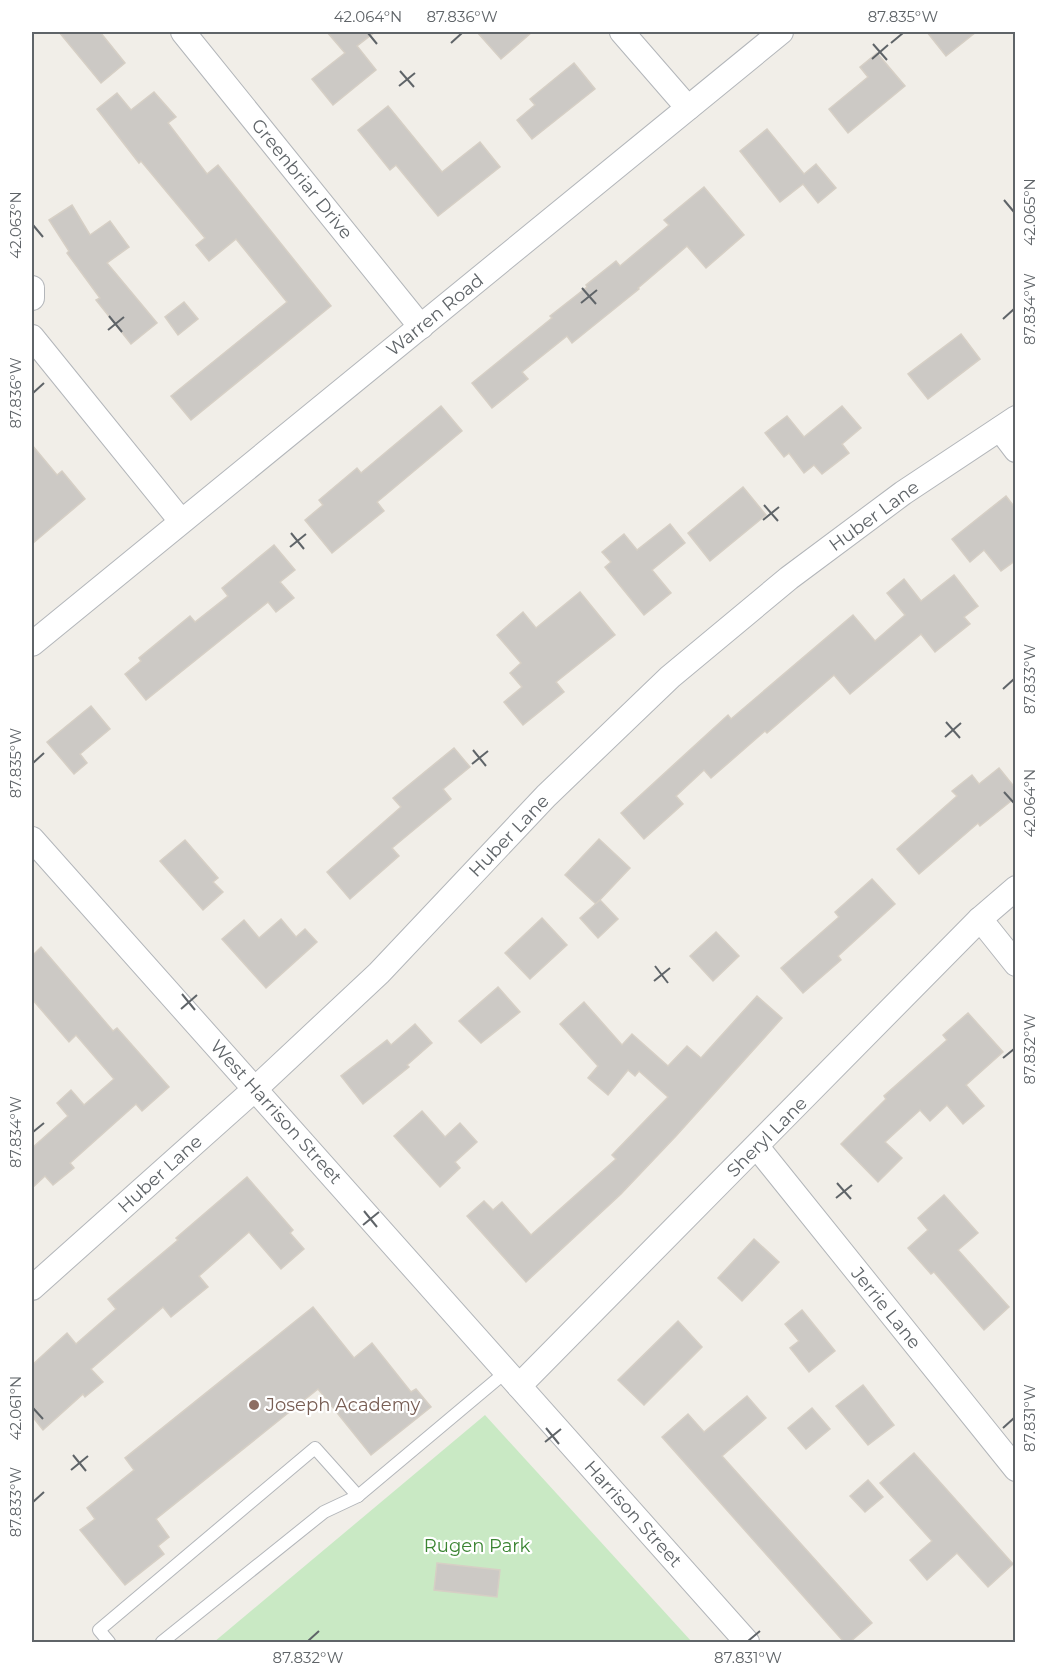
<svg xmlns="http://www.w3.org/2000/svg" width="1047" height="1674" font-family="Montserrat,sans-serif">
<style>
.green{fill:#c9e9c4}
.building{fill:#ccc9c5;stroke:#d6cfc5;stroke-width:1.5}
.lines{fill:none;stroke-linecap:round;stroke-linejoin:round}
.service-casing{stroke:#b3b6ba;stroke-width:14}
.minor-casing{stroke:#b3b6ba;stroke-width:26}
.service{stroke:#fff;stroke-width:12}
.minor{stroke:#fff;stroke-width:24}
.ticks{fill:none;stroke:#5f6468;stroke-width:2}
.education-dot{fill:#8d6e63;stroke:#fff;stroke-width:2}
.labels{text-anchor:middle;stroke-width:4.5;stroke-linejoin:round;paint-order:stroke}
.street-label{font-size:18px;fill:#5f6468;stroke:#fff}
.education-label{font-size:18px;fill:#785e54;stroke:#fff;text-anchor:start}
.park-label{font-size:18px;fill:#3a8431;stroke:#fff}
.neatline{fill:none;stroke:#5f6468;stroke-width:2}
.ticks-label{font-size:15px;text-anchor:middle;fill:#5f6468}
</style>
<rect width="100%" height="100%" fill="#f1eee8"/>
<path class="green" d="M485,1415L692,1642H214Z"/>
<g class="building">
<path d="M59,32H100L125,63L101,83Z"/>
<path d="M327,32H375L357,46L376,70L333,105L312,79L345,53Z"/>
<path d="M477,32H532L501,59Z"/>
<path d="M927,32H976L946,56Z"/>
<path d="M877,53L905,86L848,133L829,109L868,77L860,67Z"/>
<path d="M574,63L595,89L532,139L517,120L535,105L530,99Z"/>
<path d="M154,92L176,117L168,123L207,174L218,165L331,306L191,420L171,396L287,302L236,239L209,261L196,245L205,238L141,161L139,163L97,109L117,93L131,110Z"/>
<path d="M388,106L442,172L480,142L500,167L438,216L396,165L390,170L358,130Z"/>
<path d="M767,129L804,174L816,164L836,188L818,203L803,184L780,202L740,151Z"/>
<path d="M704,187L744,235L706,268L687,246L638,288L639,289L572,343L567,336L522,372L528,379L492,408L472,383L552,318L550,316L587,287L586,285L616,261L620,266L669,225L664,220Z"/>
<path d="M72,205L90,235L110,221L129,247L107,263L157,323L131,344L96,300L100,298L67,253L69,251L49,220Z"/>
<path d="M184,302L198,319L178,335L165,317Z"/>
<path d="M961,334L980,359L928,399L908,374Z"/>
<path d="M441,406L462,431L377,502L384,511L332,553L305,520L323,505L319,500L357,468L361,473Z"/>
<path d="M842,406L861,428L842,444L849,453L822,474L814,465L804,473L789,453L784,457L765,433L787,416L804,437Z"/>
<path d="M32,445L57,475L62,471L85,499L32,544Z"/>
<path d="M743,487L766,515L710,561L688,533Z"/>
<path d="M1006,496L1016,509V560L1001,571L984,550L970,562L952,539Z"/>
<path d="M670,524L685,543L652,570L671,593L644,615L605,567L611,562L602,552L624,534L637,550Z"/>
<path d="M274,545L295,570L280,582L294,598L276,612L268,602L146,700L125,674L141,661L139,658L190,616L195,622L228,596L222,588Z"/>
<path d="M954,575L978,606L964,617L970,624L935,652L921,634L850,694L834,675L767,733L765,731L711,778L704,770L676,796L683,804L644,839L621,813L728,715L731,719L853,615L875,641L905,615L887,593L904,579L921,601Z"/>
<path d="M580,592L615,635L556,682L564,692L523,725L504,702L522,687L510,673L521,663L497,635L523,612L536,628Z"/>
<path d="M91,706L110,729L80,754L87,763L74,774L47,742Z"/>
<path d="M454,748L470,767L443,789L451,799L392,848L399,856L350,899L327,872L401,807L393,798Z"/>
<path d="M999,768L1016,789V797L980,826L978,823L919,874L897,849L957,796L952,791L972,775L979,784Z"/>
<path d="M599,839L630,868L596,904L565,875Z"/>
<path d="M185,840L218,878L213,882L223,892L203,910L160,861Z"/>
<path d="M872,879L895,904L838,956L841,960L803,993L781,968L839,917L835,912Z"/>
<path d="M600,900L618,919L598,938L580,918Z"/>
<path d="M542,918L567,945L530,979L505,953Z"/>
<path d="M281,919L296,937L305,929L317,942L266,988L222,939L244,920L259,938Z"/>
<path d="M716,932L739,956L713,981L690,956Z"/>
<path d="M41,947L113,1031L117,1028L169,1087L142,1111L136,1104L70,1163L74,1168L53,1185L45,1176L32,1188V1148L68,1116L57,1103L71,1090L84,1105L114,1079L76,1035L69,1042L32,999V956Z"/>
<path d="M498,987L520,1012L481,1043L459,1021Z"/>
<path d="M757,996L782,1018L676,1136L621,1194L526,1282L467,1216L484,1201L493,1210L502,1202L531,1235L616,1159L612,1155L668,1097L639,1071L635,1076L628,1070L608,1095L588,1078L598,1066L560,1024L584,1002L622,1045L632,1034L668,1066L687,1046L701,1058Z"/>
<path d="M968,1013L1003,1052L966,1085L984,1106L963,1124L947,1105L930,1121L920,1110L885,1142L902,1158L878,1182L841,1144L886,1099L884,1096L947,1040L943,1035Z"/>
<path d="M415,1024L432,1043L407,1065L409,1067L363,1104L341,1076L387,1040L391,1045Z"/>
<path d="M422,1111L445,1137L460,1123L477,1142L455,1162L460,1168L440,1187L394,1136Z"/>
<path d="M247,1177L293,1230L290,1233L304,1249L281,1269L249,1232L199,1276L208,1287L171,1317L163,1307L91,1369L103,1382L85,1397L83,1394L43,1430L32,1416V1365L67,1333L76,1344L116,1309L108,1299L178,1240L176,1238Z"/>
<path d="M944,1195L978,1233L958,1250L1009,1307L984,1330L934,1272L931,1274L908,1248L928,1230L918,1218Z"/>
<path d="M754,1239L779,1262L742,1301L718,1278Z"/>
<path d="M313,1307L354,1358L372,1343L411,1392L416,1389L431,1407L371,1455L318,1389L156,1519L169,1537L158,1546L164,1554L125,1585L80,1530L95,1519L87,1508L134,1470L125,1458Z"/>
<path d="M802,1310L835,1351L809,1372L790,1348L799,1341L785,1324Z"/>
<path d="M678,1321L702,1347L644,1405L618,1380Z"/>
<path d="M863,1385L894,1425L868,1445L836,1406Z"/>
<path d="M747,1396L766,1418L722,1456L872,1623L850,1642H844L662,1437L688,1414L704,1432Z"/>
<path d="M812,1408L830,1429L806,1449L788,1428Z"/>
<path d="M914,1453L1013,1564L988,1587L957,1553L927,1580L910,1560L932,1541L880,1483Z"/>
<path d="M868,1480L883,1497L865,1512L850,1496Z"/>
<path d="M437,1563L500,1570L497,1597L434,1590Z"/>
</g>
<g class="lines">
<defs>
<g id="service">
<path d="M109,1642L99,1630L315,1448L358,1496"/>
<path d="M162,1642L324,1512L358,1496L507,1371"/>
</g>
<g id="minor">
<path d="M183,32L421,327"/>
<path d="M622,32L688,108"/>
<path d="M32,288V298"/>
<path d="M32,337L181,521"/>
<path d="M1000,429L1016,450"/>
<path d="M32,644L781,32"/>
<path d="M32,839L747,1642"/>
<path d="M980,919L1016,964"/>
<path d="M757,1147L1016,1469"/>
<path d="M32,1288L255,1089L379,973L546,796L670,677L789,578L903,493L1016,418"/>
<path d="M519,1386L980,919L1016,888"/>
</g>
</defs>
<use href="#service" class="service-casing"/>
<use href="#minor" class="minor-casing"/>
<use href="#service" class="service"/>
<use href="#minor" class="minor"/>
</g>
<path class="ticks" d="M368,33L377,44M451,43L462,33M891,43L903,33M873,44L887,60M872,59L888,45M400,71L414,87M399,86L415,73M1004,200L1014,212M33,225L43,237M582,288L596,304M581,303L597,290M109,316L122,332M1003,319L1014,309M108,330L124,317M33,393L44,383M764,505L778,521M763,520L779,507M291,533L304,549M290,547L306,534M1003,689L1014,679M946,722L960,738M945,737L961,723M473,750L486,766M33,763L44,753M472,764L488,751M1004,792L1014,803M655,966L668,983M654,981L670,968M182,994L195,1010M181,1009L197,995M1003,1058L1014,1049M33,1132L44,1123M837,1183L851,1199M836,1198L852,1185M364,1211L377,1227M363,1225L379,1212M33,1408L43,1419M546,1428L559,1444M1003,1428L1014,1418M545,1442L561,1429M73,1455L86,1471M71,1470L88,1456M33,1502L44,1492M308,1641L319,1631M748,1641L760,1631"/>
<circle class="education-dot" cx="254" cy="1405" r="6"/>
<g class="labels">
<g class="street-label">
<text transform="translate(302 179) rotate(51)" y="6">Greenbriar Drive</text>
<text transform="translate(435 315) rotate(-39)" y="6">Warren Road</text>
<text transform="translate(874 516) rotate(-36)" y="6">Huber Lane</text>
<text transform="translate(509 836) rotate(-46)" y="6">Huber Lane</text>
<text transform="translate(276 1112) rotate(48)" y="6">West Harrison Street</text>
<text transform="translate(767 1137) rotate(-45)" y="6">Sheryl Lane</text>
<text transform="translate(160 1174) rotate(-42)" y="6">Huber Lane</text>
<text transform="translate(886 1308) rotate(51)" y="6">Jerrie Lane</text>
<text transform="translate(633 1514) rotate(48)" y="6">Harrison Street</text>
</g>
<g class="education-label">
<text x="266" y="1411">Joseph Academy</text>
</g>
<g class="park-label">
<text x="477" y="1552">Rugen Park</text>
</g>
</g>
<rect width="1047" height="1674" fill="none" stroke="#ffffff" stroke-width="66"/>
<rect x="33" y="33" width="981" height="1608" class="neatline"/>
<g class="ticks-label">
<text x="368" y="22">42.064°N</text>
<text x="462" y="22">87.836°W</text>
<text x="903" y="22">87.835°W</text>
<text transform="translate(1030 212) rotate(-90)" y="5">42.065°N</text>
<text transform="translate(16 225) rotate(-90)" y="5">42.063°N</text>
<text transform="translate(1030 309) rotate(-90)" y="5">87.834°W</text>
<text transform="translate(16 393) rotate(-90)" y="5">87.836°W</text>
<text transform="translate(1030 679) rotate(-90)" y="5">87.833°W</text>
<text transform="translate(16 763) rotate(-90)" y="5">87.835°W</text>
<text transform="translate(1030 803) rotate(-90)" y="5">42.064°N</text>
<text transform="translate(1030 1049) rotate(-90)" y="5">87.832°W</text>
<text transform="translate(16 1132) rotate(-90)" y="5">87.834°W</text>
<text transform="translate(16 1408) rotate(-90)" y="5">42.061°N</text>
<text transform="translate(1030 1418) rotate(-90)" y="5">87.831°W</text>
<text transform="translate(16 1502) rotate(-90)" y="5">87.833°W</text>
<text x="308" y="1663">87.832°W</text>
<text x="748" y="1663">87.831°W</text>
</g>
</svg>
